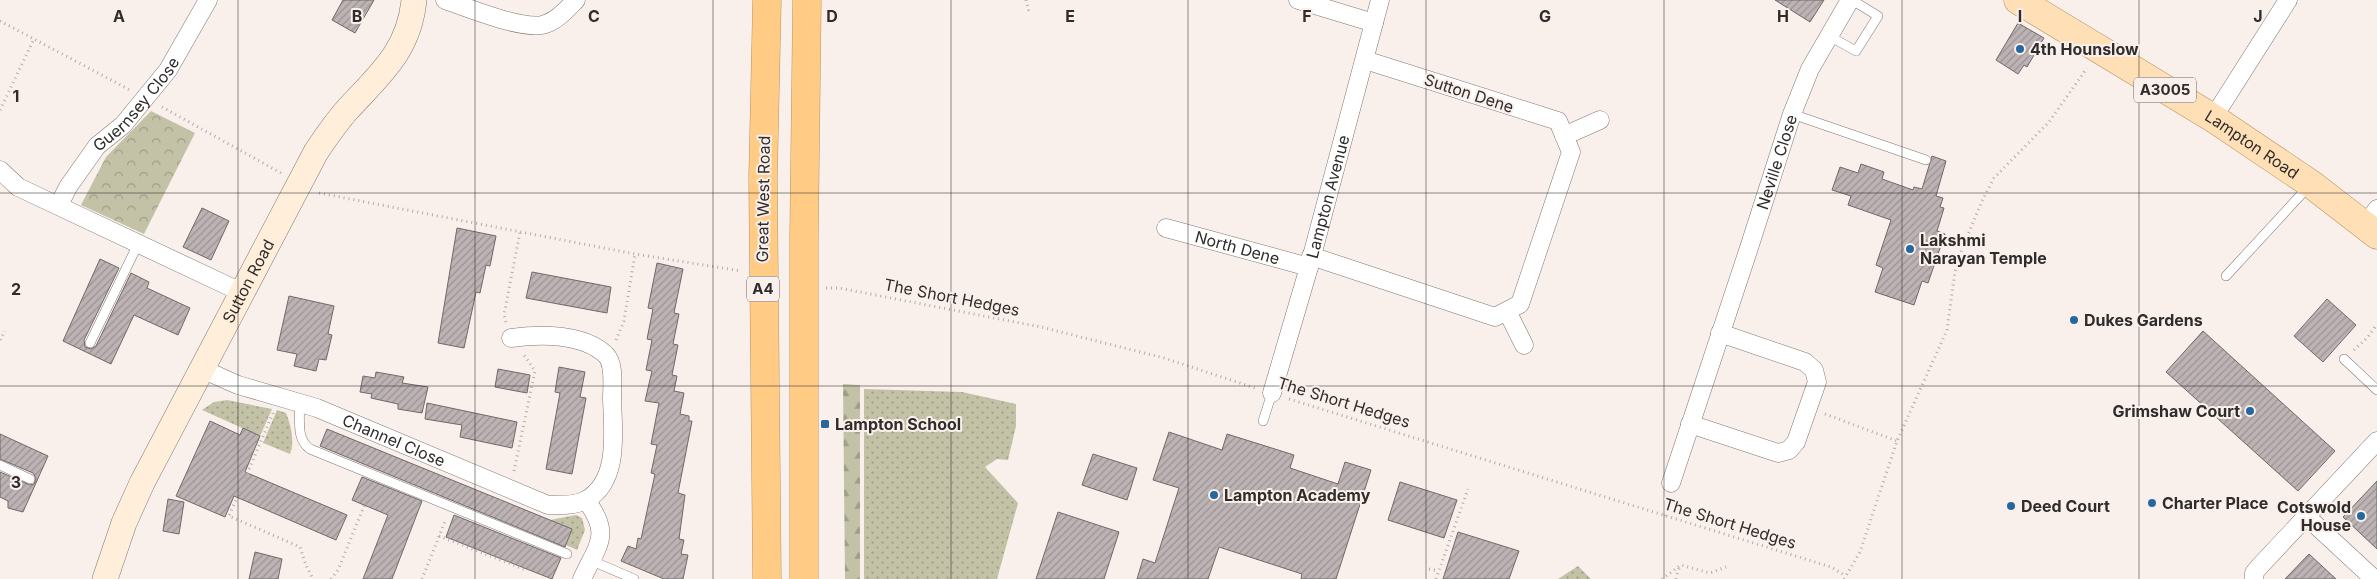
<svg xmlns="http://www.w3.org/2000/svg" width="2377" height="579" font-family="Inter,sans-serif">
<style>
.grass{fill:url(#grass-dots)}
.forest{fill:url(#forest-firs)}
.park{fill:url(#park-crowns)}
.building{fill:url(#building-hatch);stroke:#716869}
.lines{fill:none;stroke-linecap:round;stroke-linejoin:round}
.lane-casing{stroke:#7f7774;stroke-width:10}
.street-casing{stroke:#7f7774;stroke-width:19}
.secondary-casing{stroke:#7f7774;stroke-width:26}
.primary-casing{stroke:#b69366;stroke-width:29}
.highway-casing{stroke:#b69366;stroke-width:29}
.path{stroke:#b2aba9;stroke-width:3;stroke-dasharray:1 4;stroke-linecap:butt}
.lane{stroke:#fff;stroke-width:9}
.street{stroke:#fff;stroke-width:18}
.secondary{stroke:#ffefda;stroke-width:25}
.primary{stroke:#ffe0b6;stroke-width:28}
.highway{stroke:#ffcb85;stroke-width:28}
.grid{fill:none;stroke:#2f2c2b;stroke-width:1;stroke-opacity:0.55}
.poi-dot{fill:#28679e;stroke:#f9f0ec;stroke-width:2}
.labels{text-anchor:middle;stroke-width:4;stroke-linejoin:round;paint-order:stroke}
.shield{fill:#f9f0ec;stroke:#6c6765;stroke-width:1}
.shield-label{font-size:15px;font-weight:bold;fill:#2f2c2b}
.poi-label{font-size:16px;font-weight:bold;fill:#2f2c2b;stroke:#f9f0ec;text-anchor:start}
.street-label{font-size:16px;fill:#2f2c2b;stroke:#f9f0ec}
.grid-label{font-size:16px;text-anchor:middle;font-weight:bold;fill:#2f2c2b;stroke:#f9f0ec;stroke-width:4;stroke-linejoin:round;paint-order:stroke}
</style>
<defs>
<pattern id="grass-dots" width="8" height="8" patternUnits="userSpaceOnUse" patternTransform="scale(1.25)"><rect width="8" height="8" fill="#c3c2a6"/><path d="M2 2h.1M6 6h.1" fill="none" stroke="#9f9e87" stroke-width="1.8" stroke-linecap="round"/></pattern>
<pattern id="forest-firs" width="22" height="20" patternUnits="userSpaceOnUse" patternTransform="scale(1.25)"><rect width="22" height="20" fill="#c3c2a6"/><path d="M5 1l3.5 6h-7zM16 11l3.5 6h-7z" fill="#9f9e87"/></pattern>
<pattern id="park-crowns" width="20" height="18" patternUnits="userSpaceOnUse" patternTransform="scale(1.25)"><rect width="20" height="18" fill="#c3c2a6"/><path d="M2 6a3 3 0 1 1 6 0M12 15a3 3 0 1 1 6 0" fill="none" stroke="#9f9e87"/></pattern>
<pattern id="building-hatch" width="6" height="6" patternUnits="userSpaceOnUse" patternTransform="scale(1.25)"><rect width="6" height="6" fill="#bdb3b4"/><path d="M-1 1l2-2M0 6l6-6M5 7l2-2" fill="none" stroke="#9a9293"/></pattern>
</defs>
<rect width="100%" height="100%" fill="#f9f0ec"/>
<g class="grass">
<path d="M864,389L962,392L1016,404V426L1008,460L997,459L985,467L1018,503L997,579H864Z"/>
<path d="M227,400L272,409L260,436L202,410L214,402Z"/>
<path d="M277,410L286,413C291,425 295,443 290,454L263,443Z"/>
<path d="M576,515L582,518L585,530L577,550L566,545L572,529L550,520Z"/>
<path d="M1578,566L1591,579H1558Z"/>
</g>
<path class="forest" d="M843,384L860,385V579H845Z"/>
<path class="park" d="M151,111L195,133L144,234L81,205L106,157Z"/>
<g class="building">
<path d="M343,0H374L355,33L332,20Z"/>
<path d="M1775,0H1824L1810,22Z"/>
<path d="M2018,23L2044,38L2027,67L2024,65L2018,74L1996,60Z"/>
<path d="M1932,156L1946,161L1936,196L1943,198L1940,207L1944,208L1937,231L1945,234L1928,283L1922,281L1914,305L1875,292L1883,268L1876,265L1891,220L1848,205L1851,196L1832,190L1840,167L1858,173L1861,164L1884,172L1882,179L1913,190L1914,187L1922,189Z"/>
<path d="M202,208L229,221L211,260L183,247Z"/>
<path d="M457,228L496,236L490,266L486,265L480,293L476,292L464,348L438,343Z"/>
<path d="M100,259L119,268L84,340L85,347L91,349L96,346L131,273L149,282L147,288L190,308L178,335L134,315L111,364L63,341Z"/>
<path d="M657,263L683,269L674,313L679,314L673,344L678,345L672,375L677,376L674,391L684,393L680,414L689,416V421H692L678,493L685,495L679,539L684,540L681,554L688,555L683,579H664L621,561L628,546L636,549L638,538L641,539L655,474L651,473L657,445L651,444L659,403L645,401L652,371L646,370L652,340L647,339L653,309L648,308Z"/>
<path d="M532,272L611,287L607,313L526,298Z"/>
<path d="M289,296L334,306L328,334L332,335L326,360L319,359L316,371L294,366L297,354L277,350Z"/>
<path d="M2327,299L2356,325L2323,362L2294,336Z"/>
<path d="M2203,331L2335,451L2298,491L2166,372Z"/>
<path d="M559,367L585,372L580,397L586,398L572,474L546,469L560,393L555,392Z"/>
<path d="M498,369L530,375L527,393L495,387Z"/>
<path d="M376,372L404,377L402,383L428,387L422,413L398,409V404L371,398L372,394L360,392L363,376L375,378Z"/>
<path d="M427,403L517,422L512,448L460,437L462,425L425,419Z"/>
<path d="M210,421L240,435L243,428L260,436L245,472L347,515L336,540L234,496L225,517L176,496Z"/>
<path d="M327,429L572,529L565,547L320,446Z"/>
<path d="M1169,432L1222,450L1227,434L1294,455L1290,468L1338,484L1345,462L1371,470L1336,579H1301L1302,574L1219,547L1208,579H1137L1143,559L1155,563L1179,488L1153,480Z"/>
<path d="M0,434L48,456L23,512L8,508V501L0,497V472L30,485L34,484L36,478L33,473L0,459Z"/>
<path d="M1093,454L1137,468L1127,500L1082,485Z"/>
<path d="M362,477L422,501L392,579H363L388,515L352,500Z"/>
<path d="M2377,481V549L2343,517Z"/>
<path d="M1400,482L1457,500L1444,538L1388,520Z"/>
<path d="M168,499L184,502L179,534L163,531Z"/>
<path d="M1058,512L1119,532L1104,579H1036Z"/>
<path d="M454,515L561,558L552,579L446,537Z"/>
<path d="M1458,532L1519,551L1509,579H1443Z"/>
<path d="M255,552L282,559L278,579H249Z"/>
<path d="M2309,554L2336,579H2285Z"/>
</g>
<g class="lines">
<defs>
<g id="lane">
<path d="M1829,36L1856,51L1878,16L1852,0"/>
<path d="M1792,114L1926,160"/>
<path d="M2226,276L2309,186"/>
<path d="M90,343L138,244"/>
<path d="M2344,359L2377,390"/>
<path d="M299,402C301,419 295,438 310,449L567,554"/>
<path d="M1263,421L1272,393"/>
<path d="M0,465L30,479"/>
<path d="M590,560L634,579"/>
</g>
<g id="street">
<path d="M445,0C469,8 519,29 542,25C556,22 567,9 576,0"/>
<path d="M1298,0L1374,23"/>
<path d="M2213,118L2288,0"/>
<path d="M1564,136L1600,120"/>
<path d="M0,170L18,187L243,293"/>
<path id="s1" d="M59,205L68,187L97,146L123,125L168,70L208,0"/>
<path d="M2366,224L2377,209"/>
<path id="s2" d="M1166,228L1309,267"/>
<path d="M1311,256L1495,317L1520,304L1571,152L1558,121L1365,60"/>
<path d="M1507,311L1524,345"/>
<path id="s3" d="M202,369L238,385L317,408L548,505C560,505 575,506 586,500C620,481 613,431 612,399C612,387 615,364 606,355C583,333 540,334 511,338"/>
<path id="s4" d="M1272,393L1309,267L1380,0"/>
<path d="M1690,424L1778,453L1789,450L1796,442L1817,382L1814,370L1805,362L1720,333"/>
<path id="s5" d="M1671,483L1747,254L1792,114L1810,69L1850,0"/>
<path d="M2306,516L2374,579"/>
<path d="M582,579C598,544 612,535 586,500"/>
<path d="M2254,579V573L2259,567L2377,441"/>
</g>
<g id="secondary">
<path id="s6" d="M105,579L124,523L142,483L316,152C326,137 336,122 348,109C380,74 409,51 414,0"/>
</g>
<g id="primary">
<path id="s7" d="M2018,0L2213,118L2311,184L2377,235"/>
</g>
<g id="highway">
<path d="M767,0L763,178L767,579"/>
<path d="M804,579V237L807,0"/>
</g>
</defs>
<use href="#lane" class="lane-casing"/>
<use href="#street" class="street-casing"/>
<use href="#secondary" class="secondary-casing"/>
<use href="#primary" class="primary-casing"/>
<use href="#highway" class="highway-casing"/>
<g class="path">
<path d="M1026,0L1029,12"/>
<path d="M0,21L130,90"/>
<path d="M162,107L281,173"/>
<path d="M0,110L34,39"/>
<path d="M319,193L635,254L741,271"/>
<path d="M826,288H839L1041,327L1164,358L1255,388"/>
<path d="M506,322L504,315L520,232"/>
<path d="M0,340L5,331"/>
<path d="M616,340L624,321L635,254"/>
<path d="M2354,350L2368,337L2377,324"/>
<path d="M1289,399L1831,567L1846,576"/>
<path d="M273,413L229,516L300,547L306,565L313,579"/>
<path d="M1825,414L1897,441"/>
<path d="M514,471L535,371L524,355"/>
<path d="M1665,516L1669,501"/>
<path d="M439,536L526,570"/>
<path d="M1429,569L1438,571"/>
<path d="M331,579L338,570L371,489"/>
<path d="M422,579L446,519"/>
<path d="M1436,579L1468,489"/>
<path d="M1662,579L1681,565L1710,573L1726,567"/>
<path d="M1676,579L1680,565"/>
<path d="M1844,579L1860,552L1897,441L1947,330L1955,271L1962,249L1982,201L1994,178L2049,122L2087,68"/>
</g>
<use href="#lane" class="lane"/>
<use href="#street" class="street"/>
<use href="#secondary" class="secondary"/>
<use href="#primary" class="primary"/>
<use href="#highway" class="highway"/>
</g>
<path class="grid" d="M238,0V579M475,0V579M713,0V579M951,0V579M1188,0V579M1426,0V579M1664,0V579M1902,0V579M2139,0V579M0,193H2377M0,386H2377"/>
<g class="poi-dot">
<circle cx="2020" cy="49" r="5"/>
<circle cx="1910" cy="249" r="5"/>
<circle cx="2074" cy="320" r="5"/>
<circle cx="2250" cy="411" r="5"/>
<rect x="820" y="419" width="10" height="10" rx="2.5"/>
<circle cx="1214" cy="495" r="5"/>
<circle cx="2152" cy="503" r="5"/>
<circle cx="2011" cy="506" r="5"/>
<circle cx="2361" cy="516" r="5"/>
</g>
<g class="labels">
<g class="shield">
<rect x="2134" y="77.5" width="62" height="25" rx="4"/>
<rect x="747" y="276.5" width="32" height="25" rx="4"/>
</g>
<g class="shield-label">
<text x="2165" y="95">A3005</text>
<text x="763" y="294">A4</text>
</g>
<g class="poi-label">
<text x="2030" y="55">4th Hounslow</text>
<text x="1920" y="246">Lakshmi<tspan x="1920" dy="18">Narayan Temple</tspan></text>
<text x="2084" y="326">Dukes Gardens</text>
<text x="2240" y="417" text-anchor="end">Grimshaw Court</text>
<text x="835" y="430">Lampton School</text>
<text x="1224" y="501">Lampton Academy</text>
<text x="2162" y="509">Charter Place</text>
<text x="2021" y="512">Deed Court</text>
<text x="2351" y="513" text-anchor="end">Cotswold<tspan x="2351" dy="18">House</tspan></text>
</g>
<g class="street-label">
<text transform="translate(1469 93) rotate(18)" y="6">Sutton Dene</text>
<text dy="6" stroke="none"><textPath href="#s1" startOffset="128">Guernsey Close</textPath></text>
<text dy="6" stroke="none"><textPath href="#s7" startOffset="275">Lampton Road</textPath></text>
<text dy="6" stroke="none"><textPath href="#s5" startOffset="338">Neville Close</textPath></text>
<text dy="6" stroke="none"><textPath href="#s4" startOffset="204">Lampton Avenue</textPath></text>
<text transform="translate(763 199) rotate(-89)" y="6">Great West Road</text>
<text dy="6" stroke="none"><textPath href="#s2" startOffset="74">North Dene</textPath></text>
<text dy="6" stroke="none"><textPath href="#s6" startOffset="331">Sutton Road</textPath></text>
<text transform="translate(952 297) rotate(11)" y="6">The Short Hedges</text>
<text transform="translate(1344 402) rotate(17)" y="6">The Short Hedges</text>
<text dy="6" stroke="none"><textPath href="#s3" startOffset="205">Channel Close</textPath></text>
<text transform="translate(1730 523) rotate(17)" y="6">The Short Hedges</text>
</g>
</g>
<g class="grid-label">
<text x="119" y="22">A</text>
<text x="357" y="22">B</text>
<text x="594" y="22">C</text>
<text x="832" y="22">D</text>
<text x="1070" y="22">E</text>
<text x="1307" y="22">F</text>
<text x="1545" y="22">G</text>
<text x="1783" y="22">H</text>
<text x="2020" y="22">I</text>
<text x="2258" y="22">J</text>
<text x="16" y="102">1</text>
<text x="16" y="295">2</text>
<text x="16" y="488">3</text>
</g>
</svg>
